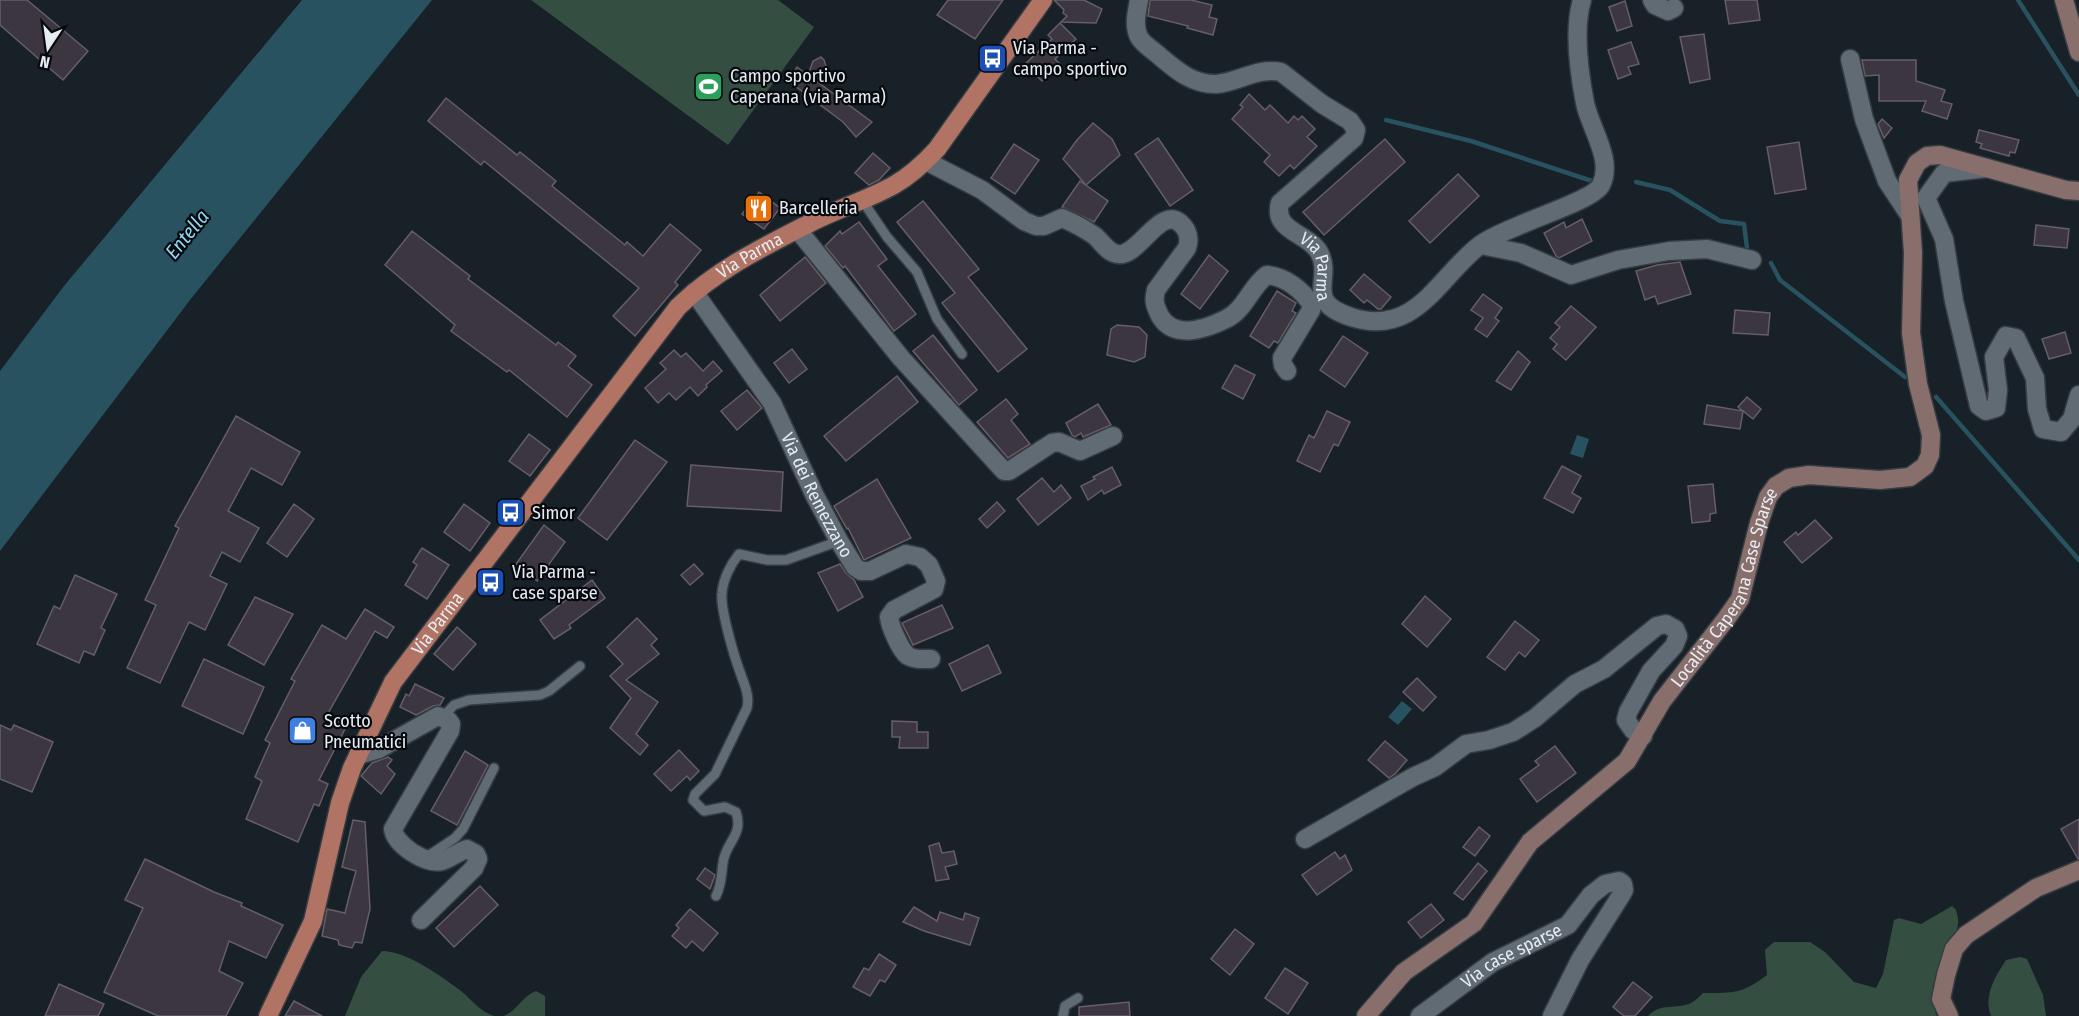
<svg xmlns="http://www.w3.org/2000/svg" width="2079" height="1016" font-family="'Fira Sans Condensed',sans-serif">
<style>
.green{fill:#344e41}
.water{fill:#28525f}
.lines{fill:none;stroke-linecap:round;stroke-linejoin:round}
.stream{stroke:#28525f;stroke-width:4.5}
.building{fill:#3c3640;stroke:#655e69;stroke-width:1.5}
.lane-casing{stroke:#363c42;stroke-width:12}
.street-casing{stroke:#363c42;stroke-width:21}
.secondary-casing{stroke:#363c42;stroke-width:21}
.primary-casing{stroke:#363c42;stroke-width:21}
.lane{stroke:#616b74;stroke-width:9}
.street{stroke:#616b74;stroke-width:18}
.secondary{stroke:#896f6c;stroke-width:18}
.primary{stroke:#b17363;stroke-width:18}
.labels{text-anchor:middle;stroke-width:4.5;stroke-linejoin:round;paint-order:stroke}
.poi-label{font-size:18px;fill:#e6ecf1;stroke:#06090d;text-anchor:start}
.street-label{font-size:18px;fill:#e6ecf1;stroke:#06090d}
.water-label{font-size:20px;font-style:italic;fill:#90daf3;stroke:#06090d}
</style>
<rect width="100%" height="100%" fill="#182028"/>
<g class="green">
<path d="M531,0H778L814,27L728,145Z"/>
<path d="M1952,906L1956,910C1957,915 1959,919 1958,924C1955,949 1924,991 1937,1016H1648C1661,1002 1676,1010 1691,1003C1695,1001 1700,996 1703,993C1734,993 1742,994 1767,975L1765,950L1774,942H1810L1825,952L1854,982L1876,988L1883,974L1894,920L1899,918L1921,924Z"/>
<path d="M382,951C406,951 438,974 457,988C470,997 479,1012 495,1016H345L361,977Z"/>
<path d="M2020,957L2027,959L2043,995L2046,1016H1991C1983,996 1995,977 2006,960Z"/>
<path d="M536,991L545,996V1016H504C518,1010 521,997 536,991Z"/>
</g>
<g class="water">
<path d="M302,0H432L190,300L0,551V371L64,286Z"/>
<path d="M1577,435L1589,439L1583,458L1570,454Z"/>
<path d="M1402,701L1412,709L1398,725L1388,717Z"/>
</g>
<g class="lines">
<g class="stream">
<path d="M2018,0L2079,95"/>
<path d="M1386,120L1471,141L1592,181"/>
<path d="M1636,182L1670,190L1720,221L1744,224L1747,248"/>
<path d="M1771,263L1780,280L1905,377"/>
<path d="M1936,397L2079,560"/>
</g>
</g>
<g class="building">
<path d="M0,0H27L88,51L63,80L0,25Z"/>
<path d="M948,0H1003L975,39L937,15Z"/>
<path d="M1054,0H1084L1102,9L1096,23L1061,22L1067,16L1063,13L1064,10Z"/>
<path d="M1150,0H1191L1212,5L1209,17L1217,19L1213,35L1187,28L1188,26L1148,16Z"/>
<path d="M1725,0H1757L1760,20L1729,24Z"/>
<path d="M1625,1L1632,26L1617,31L1609,7Z"/>
<path d="M1060,23L1076,39L1055,59L1060,64L1042,81L1025,64L1052,39L1048,35Z"/>
<path d="M1704,34L1710,79L1690,83L1680,37Z"/>
<path d="M1631,42L1639,64L1628,67L1631,74L1618,79L1608,50Z"/>
<path d="M821,57L824,60L826,66L815,80L872,122L856,137L843,122L804,93L802,95L803,92L788,81L797,67L808,75L813,61Z"/>
<path d="M1862,60H1916V81L1945,90L1941,101L1952,104L1947,119L1922,111L1926,101H1879V75L1865,76Z"/>
<path d="M1249,94L1265,110L1270,105L1288,123L1294,116L1298,120L1302,116L1315,129L1307,137L1317,146L1294,169L1290,165L1279,176L1264,162L1270,155L1232,119L1243,107L1240,105Z"/>
<path d="M446,98L517,155L520,152L556,181L552,186L625,245L627,242L643,256L670,224L701,250L675,282L678,285L635,336L613,316L639,288L484,161L481,165L428,121Z"/>
<path d="M1882,119L1892,128L1884,138L1878,124Z"/>
<path d="M1093,123L1112,139L1120,155L1086,185L1063,159L1077,140Z"/>
<path d="M1979,130L2019,140L2015,153L2010,152L2009,156L1980,148L1982,144L1976,142Z"/>
<path d="M1158,138L1193,190L1170,206L1135,154Z"/>
<path d="M1385,139L1405,162L1324,235L1303,212Z"/>
<path d="M1799,142L1806,189L1775,194L1767,147Z"/>
<path d="M1014,144L1039,160L1015,194L991,178Z"/>
<path d="M873,153L890,168L879,180L869,185L855,173Z"/>
<path d="M1458,174L1479,196L1430,243L1409,221Z"/>
<path d="M1080,181L1108,201L1094,222L1062,207Z"/>
<path d="M759,192L780,208L764,229L742,214Z"/>
<path d="M923,201L979,269L968,277L1027,349L998,372L942,303L955,293L897,222Z"/>
<path d="M1582,219L1592,241L1559,258L1556,256L1544,233L1564,222L1566,228Z"/>
<path d="M859,222L887,259L878,266L916,314L894,331L845,266L843,268L825,246L840,231L842,234Z"/>
<path d="M2036,225L2069,229L2067,248L2034,245Z"/>
<path d="M412,231L470,276L468,279L556,345L558,342L576,356L568,366L592,385L567,417L509,370L507,372L451,331L455,325L385,265Z"/>
<path d="M1209,255L1228,271L1200,309L1181,294Z"/>
<path d="M805,257L826,283L780,321L760,295Z"/>
<path d="M1680,262L1691,294L1658,304L1655,296L1645,300L1636,271L1657,265Z"/>
<path d="M1364,274L1391,297L1381,309H1378L1367,300L1364,303L1350,290Z"/>
<path d="M1277,291L1296,303L1292,311L1296,313L1278,343L1274,341L1269,348L1250,336Z"/>
<path d="M1483,294L1502,308L1495,318L1499,321L1487,337L1475,329L1483,318L1471,310Z"/>
<path d="M1571,306L1596,327L1566,360L1553,349L1557,344L1550,338L1560,327L1555,323Z"/>
<path d="M1735,310L1770,313L1768,335L1733,333Z"/>
<path d="M1117,325L1139,327L1147,335L1145,357L1134,362L1107,355L1111,329Z"/>
<path d="M2065,332L2071,353L2049,359L2042,339Z"/>
<path d="M933,335L977,390L959,405L913,351Z"/>
<path d="M1343,336L1368,353L1345,387L1320,370Z"/>
<path d="M792,349L807,369L789,383L774,363Z"/>
<path d="M674,350L681,357L686,353L703,371L713,361L722,371L706,385L707,387L698,396L690,387L676,400L669,393L658,403L645,388L666,369L660,363Z"/>
<path d="M1518,351L1530,362L1511,390L1496,381Z"/>
<path d="M1235,365L1255,375L1243,399L1222,388Z"/>
<path d="M897,376L918,402L846,461L824,436Z"/>
<path d="M747,390L762,408L737,430L721,411Z"/>
<path d="M1747,397L1761,409L1753,419L1738,407Z"/>
<path d="M1006,399L1018,414L1011,420L1030,444L1008,458L977,422Z"/>
<path d="M1098,404L1111,425L1083,437L1081,433L1075,437L1072,435L1066,423Z"/>
<path d="M1707,405L1743,411L1740,429L1704,424Z"/>
<path d="M1327,411L1350,422L1338,446L1334,444L1320,472L1297,461L1309,435L1314,438Z"/>
<path d="M236,416L300,452L282,485L251,468L228,511L259,528L240,562L222,552L210,576L227,584L205,630L189,622L160,683L127,668L156,605L145,600L179,528L175,526Z"/>
<path d="M529,434L550,450L530,476L509,461Z"/>
<path d="M635,440L667,462L607,540L578,518Z"/>
<path d="M691,465L783,472L781,511L687,506Z"/>
<path d="M1562,466L1581,476L1572,493L1581,498L1573,513L1544,498Z"/>
<path d="M1112,467L1121,485L1104,494L1102,490L1088,500L1081,486L1095,479L1093,477Z"/>
<path d="M1042,478L1054,492L1061,485L1071,498L1038,525L1017,499Z"/>
<path d="M877,479L911,538L864,560L848,528L847,529L834,506Z"/>
<path d="M1713,484L1716,513L1710,514V521L1692,523L1688,486Z"/>
<path d="M997,502L1005,511L987,528L979,519Z"/>
<path d="M294,504L314,519L287,557L267,543Z"/>
<path d="M464,504L490,523L470,551L444,532Z"/>
<path d="M1815,520L1832,538L1802,563L1784,542L1796,532L1798,535Z"/>
<path d="M544,525L565,542L537,581L516,564Z"/>
<path d="M422,548L449,565L427,599L405,585L417,565L413,562Z"/>
<path d="M694,564L703,574L690,585L681,575Z"/>
<path d="M840,564L846,573L854,580L863,597L838,611L818,573Z"/>
<path d="M75,575L117,594L101,628L105,630L94,655L84,651L79,663L37,644L54,606L60,609Z"/>
<path d="M592,580L605,598L569,625L571,628L554,639L540,620Z"/>
<path d="M1425,596L1451,619L1427,647L1402,624Z"/>
<path d="M255,597L293,614L264,665L228,645Z"/>
<path d="M942,605L953,628L913,645L902,623Z"/>
<path d="M365,609L394,627L387,638L375,631L327,715L347,725L319,780L328,784L319,806L314,804L298,842L246,819L262,781L255,777L270,743L265,740L295,681L291,679L322,625L346,639Z"/>
<path d="M637,618L657,639L651,645L659,654L626,680L658,702L636,734L648,745L640,755L610,728L631,698L610,676L623,664L607,647Z"/>
<path d="M1515,621L1539,640L1525,657L1519,652L1505,670L1487,657Z"/>
<path d="M457,627L476,644L453,670L434,654Z"/>
<path d="M988,645L1001,673L962,691L949,664Z"/>
<path d="M204,659L264,687L243,734L182,706Z"/>
<path d="M1417,678L1436,697L1423,711L1403,692Z"/>
<path d="M415,684L444,698L440,705L433,706L416,715L400,707L406,694L409,696Z"/>
<path d="M892,721L917,722V732H928V748H899L900,737H892Z"/>
<path d="M0,725L11,730L14,725L53,742L32,792L0,779Z"/>
<path d="M1385,741L1407,760L1395,774L1389,778L1368,760Z"/>
<path d="M1555,746L1576,773L1537,802L1520,779L1539,765L1535,761Z"/>
<path d="M679,750L699,771L690,780L687,776L671,791L654,774Z"/>
<path d="M465,751L488,765L457,825L431,811Z"/>
<path d="M388,757L392,760L387,766L395,774L381,794L361,776L372,763Z"/>
<path d="M2079,819V859H2078L2061,829Z"/>
<path d="M353,820L365,822L370,909L362,943L355,942L352,948L339,945L338,940L322,936L327,909L345,913L350,893L356,871L342,867Z"/>
<path d="M1479,827L1490,836L1475,856L1463,847Z"/>
<path d="M939,843L942,853L954,851L957,864L945,867L949,879L936,881L929,846Z"/>
<path d="M1335,852L1340,859L1345,855L1352,870L1317,895L1302,875Z"/>
<path d="M145,859L214,892L242,903L241,906L283,925L266,958L229,941L219,971L243,983L226,1016H158L104,992L143,908L125,900Z"/>
<path d="M1478,863L1487,871L1463,900L1454,893Z"/>
<path d="M705,868L715,875L710,889L697,879Z"/>
<path d="M480,886L498,905L454,947L436,928Z"/>
<path d="M1431,904L1444,920L1421,938L1408,922Z"/>
<path d="M914,907L937,921L940,912L963,920L965,913L979,918L970,945L924,931L903,922Z"/>
<path d="M690,909L718,933L703,951L692,941L686,948L672,936L679,928L676,925Z"/>
<path d="M1235,929L1254,944L1230,975L1211,959Z"/>
<path d="M879,954L896,965L885,982L880,980L870,996L853,987L864,968L869,970Z"/>
<path d="M1285,968L1308,983L1288,1014L1265,998Z"/>
<path d="M1633,982L1652,997L1635,1016H1624L1613,1007Z"/>
<path d="M59,984L104,1004L98,1016H45Z"/>
<path d="M294,1001L322,1016H285Z"/>
<path d="M1129,1002L1130,1016H1079V1007Z"/>
</g>
<g class="lines">
<defs>
<g id="lane">
<path d="M862,200L887,237L917,272L937,319L962,354"/>
<path d="M443,717L454,705L469,700L540,695L549,691L580,666"/>
<path d="M425,858L455,838L463,829L494,768"/>
<path d="M716,896C722,884 721,875 723,863C725,842 744,836 736,812L725,807L704,811L693,800L695,794L715,774L747,708C750,695 744,684 740,672C734,656 720,608 722,593C723,580 730,565 739,554L767,560H786L839,541"/>
<path d="M1063,1016L1065,1006L1078,998"/>
</g>
<g id="street">
<path id="s1" d="M1139,0C1137,12 1133,25 1139,37C1142,43 1150,48 1156,53C1174,68 1191,85 1217,84C1239,82 1258,67 1281,72L1322,104L1350,121L1356,130L1354,138L1280,203C1272,231 1308,233 1319,252C1334,279 1302,301 1351,317C1416,338 1438,277 1480,245C1492,236 1511,229 1525,223C1540,216 1595,198 1601,185C1614,160 1590,128 1585,103C1579,72 1573,30 1582,0"/>
<path d="M1652,0L1655,5L1668,11L1674,8"/>
<path d="M1850,59L1864,119L1887,181L1910,216"/>
<path d="M926,161L982,190L1024,221L1036,226H1044L1062,218C1074,223 1085,229 1095,236C1102,242 1107,252 1117,254C1140,259 1163,195 1186,230C1189,236 1189,242 1187,248L1156,290C1153,301 1155,306 1160,316C1174,340 1206,329 1226,319C1245,310 1251,286 1267,275C1286,277 1302,290 1312,305L1311,310L1282,358L1283,365L1287,371"/>
<path d="M1987,168L1944,173L1926,198L1944,239L1954,301L1979,406L1986,411L1996,408L1998,390L1994,357L2006,336L2016,338L2035,378L2037,409L2043,429L2061,432L2072,419L2079,395"/>
<path d="M798,230L901,358L1004,471H1009L1052,443L1059,442L1080,451L1113,436"/>
<path d="M1481,245L1521,253L1571,275L1618,260L1669,251L1707,249L1752,260"/>
<path id="s2" d="M694,292L772,403L815,496L839,541L855,567L861,571H870L906,554L920,557L929,565L936,581L934,589L894,610L889,617C890,626 900,650 908,656C915,660 923,659 931,659"/>
<path d="M358,755L379,749L438,716L448,720L451,724L450,731L393,829C395,845 426,865 442,861C451,858 458,852 467,849L476,854L478,859L474,868L421,920"/>
<path d="M1305,839L1413,777L1435,767L1466,744L1489,740L1513,732L1535,718L1575,684L1604,669L1657,626L1666,624L1675,629L1678,636L1674,646L1651,671L1628,712L1626,720L1633,730L1643,736"/>
<path id="s3" d="M1420,1016L1493,962L1568,925L1591,895L1605,884L1619,881L1623,884L1624,890L1620,897L1580,960L1552,1016"/>
</g>
<g id="secondary">
<path d="M2064,0L2079,52"/>
<path id="s4" d="M1366,1016L1404,972L1474,923L1530,842L1627,761L1662,701L1726,619L1740,599L1759,523L1768,497L1776,486L1789,478L1809,475L1880,480L1910,477L1925,466L1930,455L1931,435L1918,384L1911,333L1913,253L1908,180L1917,163L1927,156L1940,155L2066,190L2079,191"/>
<path d="M1949,1016L1941,999L1946,975L1954,949L1966,935L2036,888L2079,870"/>
</g>
<g id="primary">
<path id="s5" d="M268,1016L313,921L340,803L352,768L393,682L678,307C717,269 765,246 814,221C840,208 869,199 894,185C910,176 925,162 937,149L1043,0"/>
</g>
</defs>
<use href="#lane" class="lane-casing"/>
<use href="#street" class="street-casing"/>
<use href="#secondary" class="secondary-casing"/>
<use href="#primary" class="primary-casing"/>
<use href="#lane" class="lane"/>
<use href="#street" class="street"/>
<use href="#secondary" class="secondary"/>
<use href="#primary" class="primary"/>
</g>
<defs>
<symbol id="bus-square" viewBox="-11 -11 22 22"><rect x="-9" y="-9" width="18" height="18" rx="4" fill="#1a4fb4" stroke="#06090d"/><path d="M-5-6H5V4H4V6H2V4H-2V6H-4V4H-5ZM-3.5-4V0h7V-4ZM-3.5 1.2v1.5H-2V1.2ZM2 1.2v1.5H3.5V1.2Z" fill="#fff"/></symbol>
<symbol id="stadium-square" viewBox="-11 -11 22 22"><rect x="-9" y="-9" width="18" height="18" rx="4" fill="#2e9e5b" stroke="#06090d"/><path d="M0-5a6.5 5 0 1 0 0 10a6.5 5 0 1 0 0-10ZM-3.5-1.8h7v3.6h-7Z" fill="#fff"/></symbol>
<symbol id="restaurant-square" viewBox="-11 -11 22 22"><rect x="-9" y="-9" width="18" height="18" rx="4" fill="#e8710a" stroke="#06090d"/><path d="M-5-6h1v4h1v-4h1v4h1v-4h1v5L-1.5 .5V6h-2V.5L-5-1ZM5-6V6H3V1.5H1.5Q1.5-4 5-6Z" fill="#fff"/></symbol>
<symbol id="shop-square" viewBox="-11 -11 22 22"><rect x="-9" y="-9" width="18" height="18" rx="4" fill="#3f7fe0" stroke="#06090d"/><path d="M-5-2.5h2.3a2.7 3.5 0 0 1 5.4 0H5L5.5 6h-11ZM-1.5-2.5h3a1.5 2.3 0 0 0-3 0Z" fill="#fff"/></symbol>
</defs>
<g fill-rule="evenodd">
<use href="#bus-square" x="976" y="42" width="33" height="33"/>
<use href="#stadium-square" x="692" y="70" width="33" height="33"/>
<use href="#restaurant-square" x="742" y="192" width="33" height="33"/>
<use href="#bus-square" x="494" y="496" width="33" height="33"/>
<use href="#bus-square" x="474" y="566" width="33" height="33"/>
<use href="#shop-square" x="286" y="714" width="33" height="33"/>
</g>
<g class="labels">
<g class="poi-label">
<text x="1013" y="54">Via Parma -<tspan x="1013" dy="21">campo sportivo</tspan></text>
<text x="730" y="82">Campo sportivo<tspan x="730" dy="21">Caperana (via Parma)</tspan></text>
<text x="779" y="214">Barcelleria</text>
<text x="532" y="519">Simor</text>
<text x="512" y="578">Via Parma -<tspan x="512" dy="21">case sparse</tspan></text>
<text x="324" y="727">Scotto<tspan x="324" dy="21">Pneumatici</tspan></text>
</g>
<g class="street-label">
<text dy="6" stroke="none"><textPath href="#s5" startOffset="918">Via Parma</textPath></text>
<text dy="6" stroke="none"><textPath href="#s1" startOffset="480">Via Parma</textPath></text>
<text dy="6" stroke="none"><textPath href="#s2" startOffset="238">Via dei Remezzano</textPath></text>
<text dy="6" stroke="none"><textPath href="#s4" startOffset="570">Località Caperana Case Sparse</textPath></text>
<text dy="6" stroke="none"><textPath href="#s5" startOffset="432">Via Parma</textPath></text>
<text dy="6" stroke="none"><textPath href="#s3" startOffset="110">Via case sparse</textPath></text>
</g>
<g class="water-label">
<text transform="translate(187 234) rotate(-51)" y="7">Entella</text>
</g>
</g>
<g transform="translate(48 48) rotate(193)" stroke="#06090d" stroke-width="4.5" paint-order="stroke">
<path d="M0-4.5L10 22L0 15L-10 22Z" fill="#e6ecf1"/>
<text y="-9" font-size="16" font-weight="bold" text-anchor="middle" fill="#e6ecf1">N</text>
</g>
</svg>
